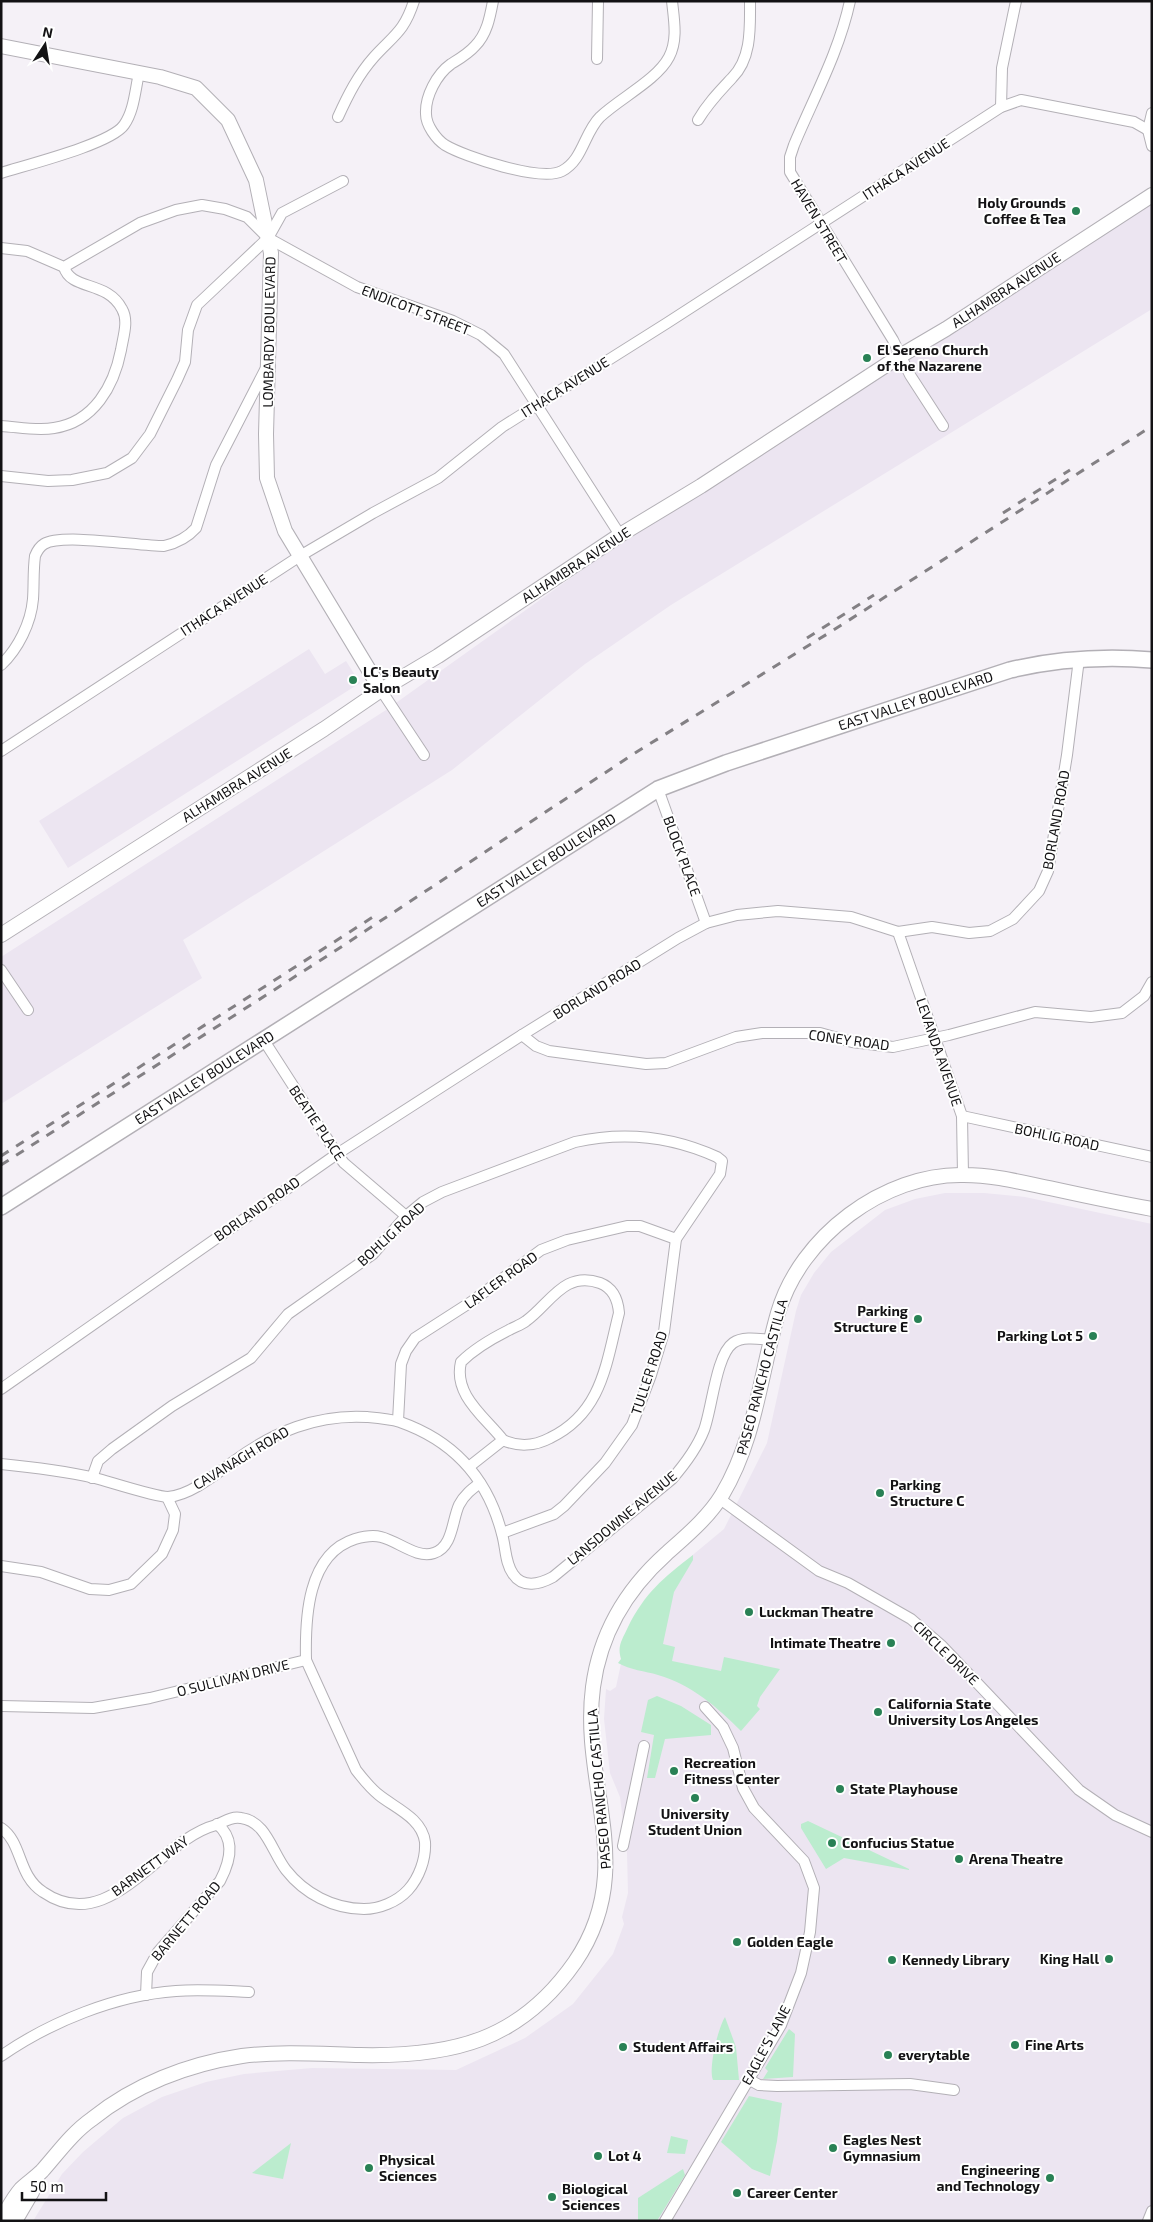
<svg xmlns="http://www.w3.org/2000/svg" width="1153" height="2222" font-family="'Exo 2',sans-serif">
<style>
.built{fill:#ece5f1}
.green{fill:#bbecce}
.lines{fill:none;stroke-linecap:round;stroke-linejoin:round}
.street-casing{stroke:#b3b0b6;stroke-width:12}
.secondary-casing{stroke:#b3b0b6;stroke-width:16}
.primary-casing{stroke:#b3b0b6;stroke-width:18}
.street{stroke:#fff;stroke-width:10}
.secondary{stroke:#fff;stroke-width:14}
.primary{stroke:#fff;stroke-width:15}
.rail{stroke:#838084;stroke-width:3;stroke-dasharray:9 9;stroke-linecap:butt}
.poi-dot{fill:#298155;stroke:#fff;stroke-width:2}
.labels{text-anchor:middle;stroke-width:4;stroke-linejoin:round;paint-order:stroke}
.street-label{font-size:14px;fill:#131214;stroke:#fff}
.poi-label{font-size:14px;font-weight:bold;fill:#131214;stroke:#fff;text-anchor:start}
</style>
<rect width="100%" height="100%" fill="#f5f1f7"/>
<g class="built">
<path d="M1152,201V309L671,605L585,664L452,770L183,940L202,978L1,1104V957L386,710L624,540Z"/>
<path d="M309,649L325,674L346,661L360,683L68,868L39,821Z"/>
<path d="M945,1193H984L1025,1197L1152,1224V2221H33L62,2174L83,2152L123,2118L162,2097L206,2082L244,2074L312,2068L456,2070L525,2038L573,2004L613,1954L624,1924L622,1917L628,1893L627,1853L620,1797L610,1773L604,1719L606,1689L610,1691L616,1687L622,1659L671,1573L724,1529L767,1443L796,1311L801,1295L814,1273L831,1252L885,1210L915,1199Z"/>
</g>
<g class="green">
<path d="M693,1555V1560L674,1592L663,1644L675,1647L672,1661L721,1671L724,1657L780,1669L760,1697L757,1706L760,1709L741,1731C717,1707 692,1685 658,1675C645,1671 630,1670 618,1663L621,1659C617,1646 622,1640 628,1627C645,1593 663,1578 693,1555Z"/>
<path d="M657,1696L681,1706L711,1725V1735L665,1739L655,1778H647L654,1735L641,1732L648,1700Z"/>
<path d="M808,1821L909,1869V1870L844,1858L826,1869L801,1828V1824Z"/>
<path d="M725,2017L736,2047L739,2080H713C708,2069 718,2028 725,2017Z"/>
<path d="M789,2029L795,2034L793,2077L763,2079L768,2071L765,2068Z"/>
<path d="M749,2096L782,2103L777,2141L770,2176L752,2169L721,2142Z"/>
<path d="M671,2136L688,2140L685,2154L667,2153Z"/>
<path d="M291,2143L283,2179L252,2173Z"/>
<path d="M683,2169L685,2175L657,2221H638V2198Z"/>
</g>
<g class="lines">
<defs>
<g id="street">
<path d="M493,1C490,17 487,34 475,46C468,54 459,59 451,64C437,74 425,96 426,114C426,125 436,139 445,145C465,157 541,182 562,171C583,160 584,133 600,117C620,98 657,80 669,57C678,40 674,20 672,1"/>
<path d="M850,1C839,52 814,97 794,145L790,157V172L893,340L910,375L943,426"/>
<path d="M597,59L598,1"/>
<path d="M1001,107L1002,68L1016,1"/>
<path d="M1152,113L1148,130L1152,146"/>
<path d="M338,117C348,95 358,75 374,57C394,35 404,32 414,1"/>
<path d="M698,120C708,103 719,92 732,78C752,58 750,27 750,1"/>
<path d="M1,173C26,165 111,144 124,125C134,111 135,91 139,73"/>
<path d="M1,248L27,251L64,267L140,223L176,210L202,205L225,209L247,217L268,238L357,287L453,321L481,335L504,354L620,535"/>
<path d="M1,426C18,427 37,431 54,428C94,422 114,386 121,350C123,337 129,321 122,309C107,280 71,291 64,267"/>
<path d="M1,476L48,481L72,480L107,473L132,458L150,434L177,380L185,362L188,330L197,305L268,238L282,213L343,181"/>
<path d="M1,665C18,649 31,623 33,599C34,585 33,571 35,556C37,551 39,547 44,544C62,533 138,546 164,546C177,543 187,538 196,528L216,465L267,366"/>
<path d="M381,690L424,755"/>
<path d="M1,751L300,556L373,513L438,478L502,427L667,323L1001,107L1021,100L1134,122L1148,130"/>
<path d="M658,789L706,923"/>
<path d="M898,932L962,1116L963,1175"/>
<path d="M1,970L28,1010"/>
<path d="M522,1035L536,1046L549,1051L646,1064L666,1063L736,1037L762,1033H820L852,1042L893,1047L949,1035L1035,1012L1091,1017L1122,1013L1144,996L1152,982"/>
<path d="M263,1039L337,1154L344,1163L406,1216"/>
<path d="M962,1116L1152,1157"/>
<path d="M1,1389L337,1154L522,1035L678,938L706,923L737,915L778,911L851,917L898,932L932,927L969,933L990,931L1013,919L1039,891L1048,871L1067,755L1079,659"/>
<path d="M398,1421L401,1364L406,1351L415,1338L471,1302L541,1250L567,1240L627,1226H640L676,1239"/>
<path d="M1,1464C32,1467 64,1471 95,1478C110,1482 156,1497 168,1497C191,1495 216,1474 234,1461C274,1432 316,1414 367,1417C378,1418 390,1419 400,1422C454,1441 488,1479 502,1534C506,1548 505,1563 513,1574C523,1589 540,1584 553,1577L672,1479C685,1464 697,1448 704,1430C712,1409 716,1355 733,1343C743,1336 759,1339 771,1340"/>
<path d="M470,1466L503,1440C485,1417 453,1395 461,1362C474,1349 493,1338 509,1330C514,1327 521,1325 526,1321C550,1304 564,1270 600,1283C613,1288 618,1300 619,1313C606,1364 602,1413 550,1438C535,1446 518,1447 503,1440"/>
<path d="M92,1478L98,1461L112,1449L172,1406L251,1358L288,1314L373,1254L406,1216L423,1202L442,1192L575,1142C625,1131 671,1136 717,1157L722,1161L720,1174L676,1239L664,1332L651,1375L632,1425L605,1463L564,1506L554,1514L502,1533"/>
<path d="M720,1499L819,1571L848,1583L911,1619L941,1645L1079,1790L1115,1815L1152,1832"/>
<path d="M1,1566L41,1572L90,1589L109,1590L131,1584L162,1554L173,1530L175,1514L167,1497"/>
<path d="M1,1706L93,1708L150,1698L306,1660C305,1619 307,1554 355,1539C362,1537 373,1535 381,1537C398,1541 417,1559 434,1553C453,1547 452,1520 459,1505C464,1495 472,1489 480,1483"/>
<path d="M1,1828C23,1843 17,1875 43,1892C110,1938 158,1840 216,1825C224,1822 231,1816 241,1818C266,1821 272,1852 286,1870C304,1893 333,1909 364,1909C379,1909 397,1902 408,1890C419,1878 426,1859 425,1842C422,1818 395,1808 379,1795C370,1788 363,1779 356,1770L306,1660"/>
<path d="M623,1846L644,1746"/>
<path d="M146,1995L147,1972L158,1952L220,1881C230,1862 236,1839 217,1824"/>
<path d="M1,2056C50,2022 116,1995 176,1991C200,1989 225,1991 249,1992"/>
<path d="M748,2079L759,2085L777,2086L910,2084L954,2090"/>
<path d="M665,2221L781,2025L801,1973L810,1932L814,1888L804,1861L754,1808L743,1788L733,1748L723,1727L705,1707"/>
<path d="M1148,2221L1152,2211"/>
</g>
<g id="secondary">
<path d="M1,46L160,77L196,88L228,120L256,180L271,253L266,434L267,478L285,531L381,690"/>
<path d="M1,935L324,729L381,690L438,656L620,535L701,486L900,356L946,329L1152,195"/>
<path d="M1,2220C7,2210 13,2198 21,2189C27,2183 35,2178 42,2171C58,2153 72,2133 92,2119C134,2085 188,2064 242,2056C281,2051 321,2054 360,2055C452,2057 520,2041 575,1962C639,1868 580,1786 593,1687C600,1634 627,1589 666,1554C686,1536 708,1518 722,1495C756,1438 760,1375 778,1313C800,1237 884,1173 964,1175C994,1175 1024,1183 1054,1189C1086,1196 1119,1203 1152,1209"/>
<path d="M15,2221L32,2192L37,2177"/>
</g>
<g id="primary">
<path id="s1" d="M1,1207L658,789L726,763L1010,670C1057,659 1103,656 1152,660"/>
</g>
</defs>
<use href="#street" class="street-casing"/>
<use href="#secondary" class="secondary-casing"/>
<use href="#primary" class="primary-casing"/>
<use href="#street" class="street"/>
<use href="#secondary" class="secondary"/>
<use href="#primary" class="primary"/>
<g class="rail">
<path d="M1003,513L1070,470"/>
<path d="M807,638L874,595"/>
<path d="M1,1156L376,915"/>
<path d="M1,1165L338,949L635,753L832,631L1152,426"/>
</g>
</g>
<g class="poi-dot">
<circle cx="1076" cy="211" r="5"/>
<circle cx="867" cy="358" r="5"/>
<circle cx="353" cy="680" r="5"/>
<circle cx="918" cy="1319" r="5"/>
<circle cx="1093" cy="1336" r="5"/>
<circle cx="880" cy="1493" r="5"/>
<circle cx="749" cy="1612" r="5"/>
<circle cx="891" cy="1643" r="5"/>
<circle cx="878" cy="1712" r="5"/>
<circle cx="674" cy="1771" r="5"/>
<circle cx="840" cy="1789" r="5"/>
<circle cx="695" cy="1798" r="5"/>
<circle cx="832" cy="1843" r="5"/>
<circle cx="959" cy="1859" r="5"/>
<circle cx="737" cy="1942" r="5"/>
<circle cx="1109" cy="1959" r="5"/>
<circle cx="892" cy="1960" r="5"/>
<circle cx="1015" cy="2045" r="5"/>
<circle cx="623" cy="2047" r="5"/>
<circle cx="888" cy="2055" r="5"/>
<circle cx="833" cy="2148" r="5"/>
<circle cx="598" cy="2156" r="5"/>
<circle cx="369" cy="2168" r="5"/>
<circle cx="1050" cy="2178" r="5"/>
<circle cx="737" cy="2193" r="5"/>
<circle cx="552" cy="2197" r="5"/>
</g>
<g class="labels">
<g class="street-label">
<text transform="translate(906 169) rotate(-33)" y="5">ITHACA AVENUE</text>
<text transform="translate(819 221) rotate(59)" y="5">HAVEN STREET</text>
<text transform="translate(1006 290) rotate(-33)" y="5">ALHAMBRA AVENUE</text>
<text transform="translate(416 310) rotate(21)" y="5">ENDICOTT STREET</text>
<text transform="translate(269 332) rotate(-89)" y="5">LOMBARDY BOULEVARD</text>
<text transform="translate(565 387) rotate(-32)" y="5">ITHACA AVENUE</text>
<text transform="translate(576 565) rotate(-33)" y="5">ALHAMBRA AVENUE</text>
<text transform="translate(224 605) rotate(-33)" y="5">ITHACA AVENUE</text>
<text dy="5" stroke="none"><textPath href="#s1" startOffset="1051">EAST VALLEY BOULEVARD</textPath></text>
<text transform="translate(237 785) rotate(-32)" y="5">ALHAMBRA AVENUE</text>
<text transform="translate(1056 820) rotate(-80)" y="5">BORLAND ROAD</text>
<text transform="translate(682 856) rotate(70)" y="5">BLOCK PLACE</text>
<text dy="5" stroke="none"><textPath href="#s1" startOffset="646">EAST VALLEY BOULEVARD</textPath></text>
<text transform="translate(597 989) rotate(-32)" y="5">BORLAND ROAD</text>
<text transform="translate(849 1040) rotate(8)" y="5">CONEY ROAD</text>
<text transform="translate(939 1052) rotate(71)" y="5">LEVANDA AVENUE</text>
<text dy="5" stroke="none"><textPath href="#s1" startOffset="241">EAST VALLEY BOULEVARD</textPath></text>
<text transform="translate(317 1123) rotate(56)" y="5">BEATIE PLACE</text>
<text transform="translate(1057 1137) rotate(12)" y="5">BOHLIG ROAD</text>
<text transform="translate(257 1209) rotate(-35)" y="5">BORLAND ROAD</text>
<text transform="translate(391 1234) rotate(-43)" y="5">BOHLIG ROAD</text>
<text transform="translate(501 1280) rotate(-36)" y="5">LAFLER ROAD</text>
<text transform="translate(649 1373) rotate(-72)" y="5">TULLER ROAD</text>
<text transform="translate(762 1377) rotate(-75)" y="5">PASEO RANCHO CASTILLA</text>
<text transform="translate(241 1458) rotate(-31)" y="5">CAVANAGH ROAD</text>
<text transform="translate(622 1518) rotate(-40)" y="5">LANSDOWNE AVENUE</text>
<text transform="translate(946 1653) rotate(44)" y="5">CIRCLE DRIVE</text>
<text transform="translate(233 1678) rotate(-14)" y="5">O SULLIVAN DRIVE</text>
<text transform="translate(599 1789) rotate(-95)" y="5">PASEO RANCHO CASTILLA</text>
<text transform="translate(150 1866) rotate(-36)" y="5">BARNETT WAY</text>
<text transform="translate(186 1921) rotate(-50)" y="5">BARNETT ROAD</text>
<text transform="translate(766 2045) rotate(-62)" y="5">EAGLE'S LANE</text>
</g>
<g class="poi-label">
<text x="1066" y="208" text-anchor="end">Holy Grounds<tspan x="1066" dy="16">Coffee &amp; Tea</tspan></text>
<text x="877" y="355">El Sereno Church<tspan x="877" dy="16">of the Nazarene</tspan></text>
<text x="363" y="677">LC's Beauty<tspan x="363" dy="16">Salon</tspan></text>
<text x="908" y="1316" text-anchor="end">Parking<tspan x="908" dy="16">Structure E</tspan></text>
<text x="1083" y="1341" text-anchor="end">Parking Lot 5</text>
<text x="890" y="1490">Parking<tspan x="890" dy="16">Structure C</tspan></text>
<text x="759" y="1617">Luckman Theatre</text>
<text x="881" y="1648" text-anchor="end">Intimate Theatre</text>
<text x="888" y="1709">California State<tspan x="888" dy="16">University Los Angeles</tspan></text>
<text x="684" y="1768">Recreation<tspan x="684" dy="16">Fitness Center</tspan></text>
<text x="850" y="1794">State Playhouse</text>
<text x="695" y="1819" text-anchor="middle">University<tspan x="695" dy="16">Student Union</tspan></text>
<text x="842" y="1848">Confucius Statue</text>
<text x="969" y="1864">Arena Theatre</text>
<text x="747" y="1947">Golden Eagle</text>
<text x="1099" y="1964" text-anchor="end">King Hall</text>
<text x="902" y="1965">Kennedy Library</text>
<text x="1025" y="2050">Fine Arts</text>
<text x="633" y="2052">Student Affairs</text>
<text x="898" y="2060">everytable</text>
<text x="843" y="2145">Eagles Nest<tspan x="843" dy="16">Gymnasium</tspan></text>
<text x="608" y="2161">Lot 4</text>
<text x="379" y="2165">Physical<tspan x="379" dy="16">Sciences</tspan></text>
<text x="1040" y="2175" text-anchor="end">Engineering<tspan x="1040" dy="16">and Technology</tspan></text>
<text x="562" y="2194">Biological<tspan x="562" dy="16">Sciences</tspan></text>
<text x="747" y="2198">Career Center</text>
</g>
</g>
<rect width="1153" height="2222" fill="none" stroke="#131214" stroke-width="5"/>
<g transform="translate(45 45) rotate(12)" stroke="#ffffff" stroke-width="4" paint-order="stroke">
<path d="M0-4L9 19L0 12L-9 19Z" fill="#131214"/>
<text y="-8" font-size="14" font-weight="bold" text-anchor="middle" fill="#131214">N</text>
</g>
<path d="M22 2192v8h84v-8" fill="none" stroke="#131214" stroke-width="2.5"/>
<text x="30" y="2192" font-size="15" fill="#131214" stroke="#ffffff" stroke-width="4" paint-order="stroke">50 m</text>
</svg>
